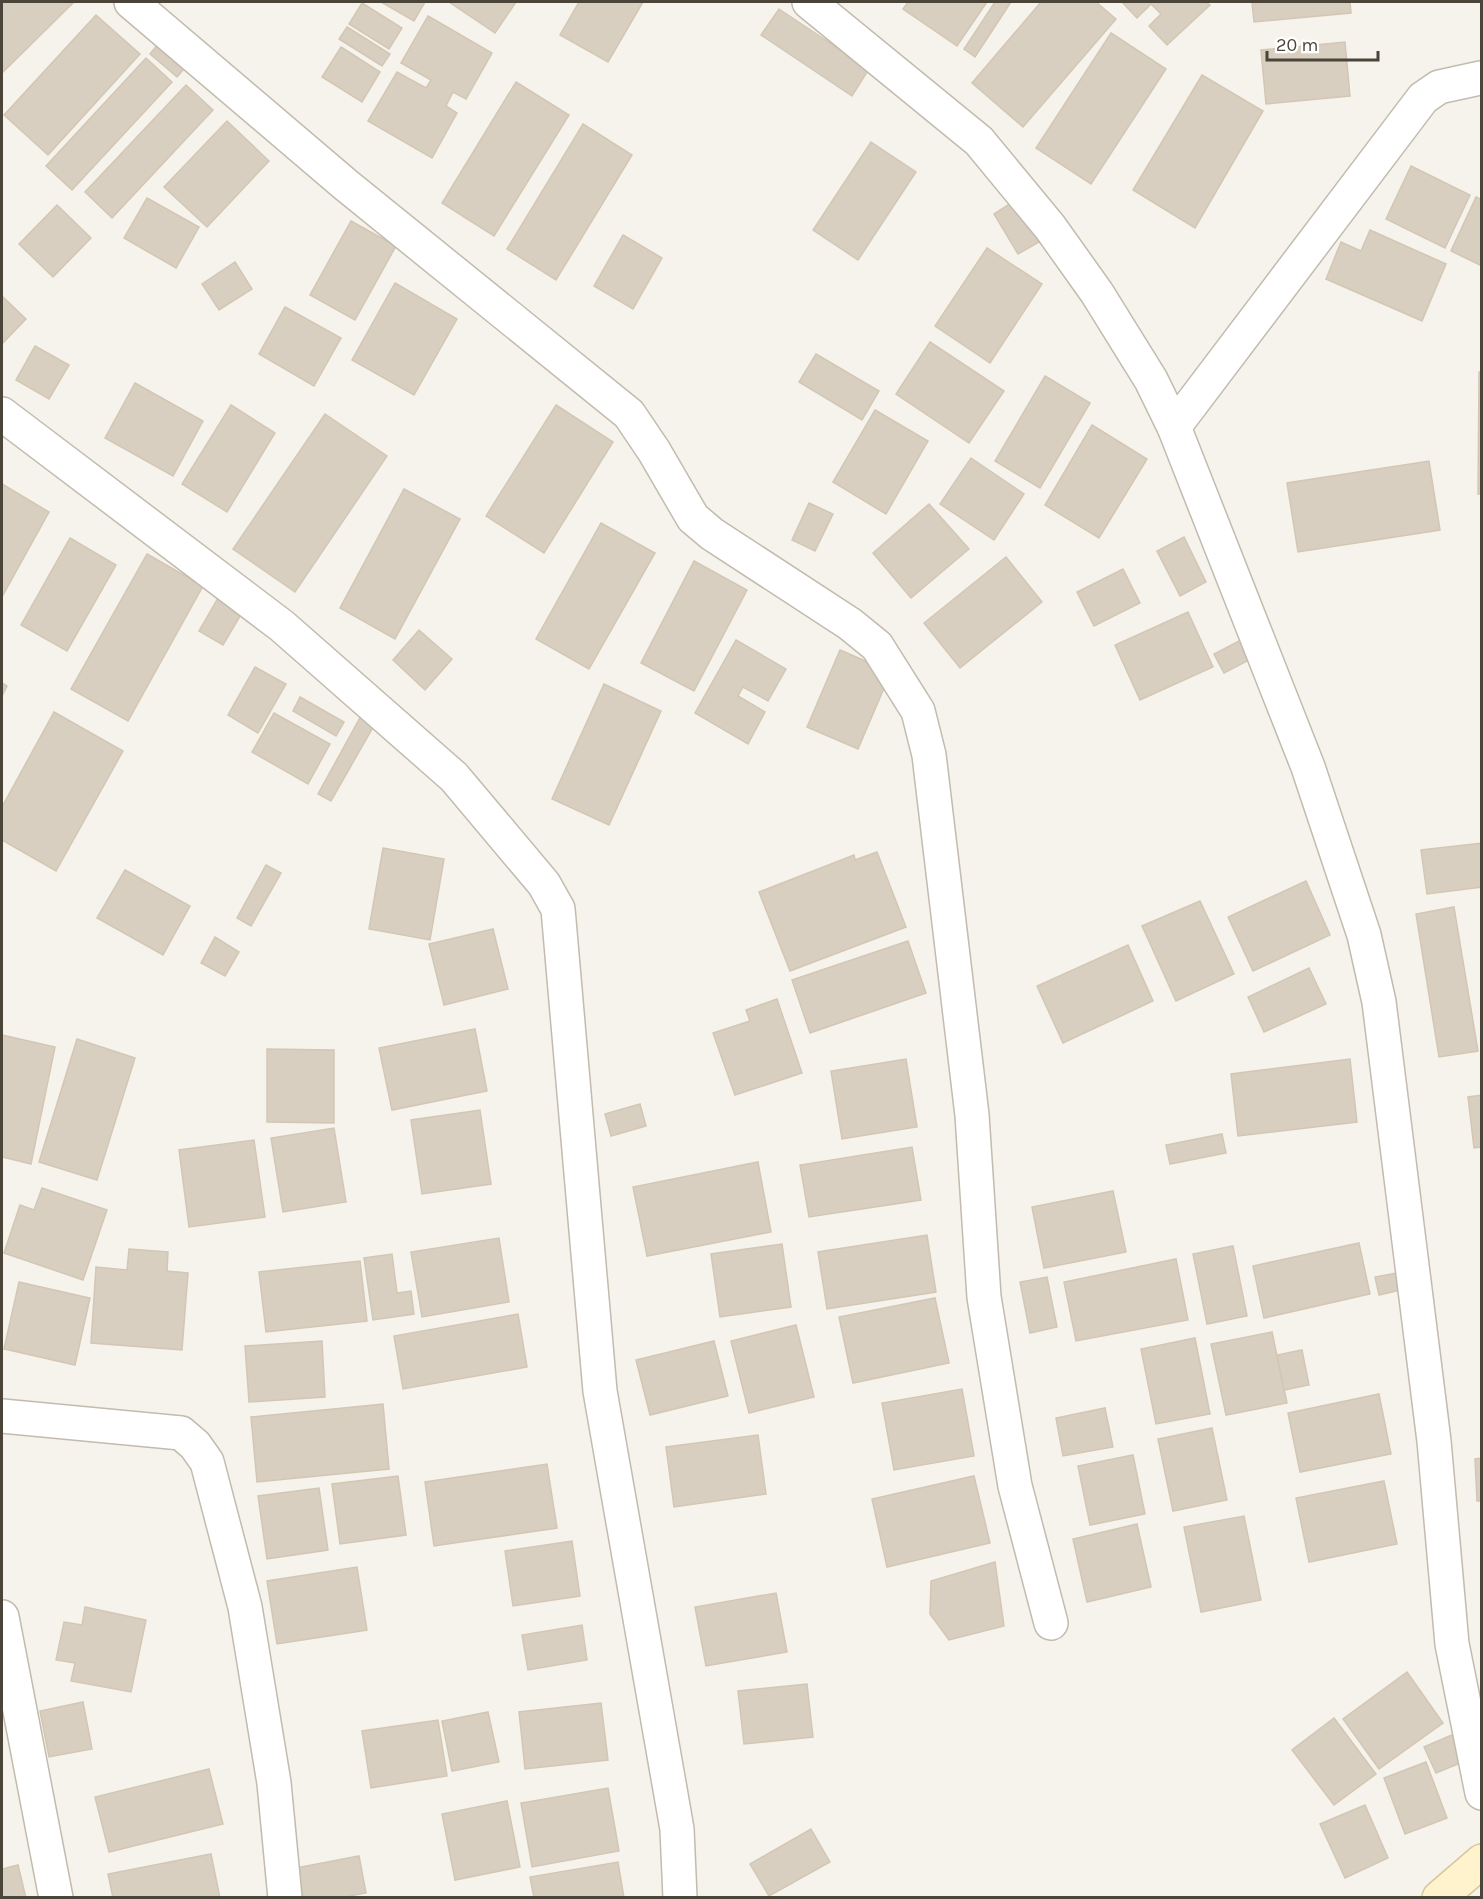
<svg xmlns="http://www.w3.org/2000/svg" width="1483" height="1899" font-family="Karla,sans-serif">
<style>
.building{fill:#d8cfc1;stroke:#d3c7b4;stroke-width:1.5}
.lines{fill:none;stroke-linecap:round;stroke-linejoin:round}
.street-casing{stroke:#c2bbae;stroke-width:36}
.secondary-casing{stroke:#d6c79b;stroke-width:36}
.street{stroke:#fff;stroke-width:33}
.secondary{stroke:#fff3cd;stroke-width:33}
</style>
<rect width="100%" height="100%" fill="#f6f3ec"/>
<g class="building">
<path d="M2,2H74L2,73Z"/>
<path d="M381,2H425L414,21Z"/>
<path d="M449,2H516L495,33Z"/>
<path d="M579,2H643L608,62L560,35Z"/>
<path d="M908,2H987L957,46L903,9Z"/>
<path d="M995,2H1011L975,57L964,49Z"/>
<path d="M1041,2H1096L1116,19L1023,127L972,83Z"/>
<path d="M1122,2H1206L1210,5L1167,45L1149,26L1161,14L1151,4L1137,18Z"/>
<path d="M1252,2H1350L1351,13L1254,22Z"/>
<path d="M362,3L402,28L389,49L349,24Z"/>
<path d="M779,9L869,69L852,96L761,35Z"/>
<path d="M96,15L140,54L48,155L4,115Z"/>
<path d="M428,16L492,53L466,99L453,92L446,106L457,113L432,158L368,121L397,72L426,88L431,80L401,63Z"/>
<path d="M347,27L390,54L382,66L339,39Z"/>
<path d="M1111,33L1166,69L1091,184L1036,148Z"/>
<path d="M163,38L190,62L177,77L150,54Z"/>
<path d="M1345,42L1350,96L1266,104L1261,50Z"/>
<path d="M341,47L380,72L362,102L322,77Z"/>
<path d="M146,58L172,82L72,190L46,166Z"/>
<path d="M1202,75L1263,111L1195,228L1133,190Z"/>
<path d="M516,82L569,115L494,236L442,203Z"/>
<path d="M186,85L213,110L112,218L85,192Z"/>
<path d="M227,121L269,161L207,227L164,187Z"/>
<path d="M583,124L632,155L556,280L507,249Z"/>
<path d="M871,142L916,172L858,260L813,230Z"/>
<path d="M1411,166L1470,195L1445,248L1386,219Z"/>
<path d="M1476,197L1482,200V266L1451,251Z"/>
<path d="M147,198L199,227L176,268L124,238Z"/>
<path d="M1014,201L1039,242L1018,254L994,214Z"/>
<path d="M57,205L91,238L53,277L19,244Z"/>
<path d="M351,221L396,246L355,320L310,295Z"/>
<path d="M1370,230L1446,264L1422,321L1326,279L1341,242L1361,251Z"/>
<path d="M623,235L662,258L633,309L594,286Z"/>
<path d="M987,248L1042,284L990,363L935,326Z"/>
<path d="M235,262L252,289L219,310L202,284Z"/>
<path d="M395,283L457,319L414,395L352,360Z"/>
<path d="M2,296L26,319L3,343L2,342Z"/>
<path d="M285,307L341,338L314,386L259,354Z"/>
<path d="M930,342L1004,391L969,443L896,394Z"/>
<path d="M35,346L69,365L49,399L16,380Z"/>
<path d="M816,354L879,391L862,420L799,382Z"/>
<path d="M1479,372H1482V494H1478Z"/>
<path d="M1045,376L1090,403L1040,488L995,461Z"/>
<path d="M135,383L203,421L173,476L105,438Z"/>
<path d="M231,405L275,433L227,512L182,484Z"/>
<path d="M556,405L613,442L544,553L486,516Z"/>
<path d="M875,410L928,441L886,514L833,482Z"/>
<path d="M325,414L387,456L295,592L233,549Z"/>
<path d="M1092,425L1147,459L1099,538L1045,505Z"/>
<path d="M971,458L1024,494L994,540L940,504Z"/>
<path d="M1429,461L1440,530L1298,552L1287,483Z"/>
<path d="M2,484L49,512L2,597Z"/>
<path d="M404,489L460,519L395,639L340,608Z"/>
<path d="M809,503L833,514L815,551L792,540Z"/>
<path d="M929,504L969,549L911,598L873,553Z"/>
<path d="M601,523L655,553L589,669L536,639Z"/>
<path d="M1184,537L1206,582L1180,596L1157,551Z"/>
<path d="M70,538L116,565L67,651L21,625Z"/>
<path d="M147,554L203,586L128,721L71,689Z"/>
<path d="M1006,557L1042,602L960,668L924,623Z"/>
<path d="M694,561L747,590L694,691L641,663Z"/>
<path d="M1123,569L1140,603L1094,626L1077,592Z"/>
<path d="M218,598L243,611L223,645L199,631Z"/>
<path d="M1188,612L1213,667L1140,700L1115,645Z"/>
<path d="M419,630L452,659L425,690L393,660Z"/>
<path d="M736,640L786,669L768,701L743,687L738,696L765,712L748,744L695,713Z"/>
<path d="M1241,640L1251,659L1224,673L1214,654Z"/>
<path d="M840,650L891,672L858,749L807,727Z"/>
<path d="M255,667L286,684L258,733L228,715Z"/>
<path d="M2,683L7,686L2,696Z"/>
<path d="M604,684L661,711L609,825L552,799Z"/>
<path d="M300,697L344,722L336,736L293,711Z"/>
<path d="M54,712L123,751L56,871L2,840V807Z"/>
<path d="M274,713L330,744L308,784L252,752Z"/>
<path d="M362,714L376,722L331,801L318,794Z"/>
<path d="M1482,843V887L1427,894L1421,850Z"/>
<path d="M383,848L444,859L430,940L369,929Z"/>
<path d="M877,852L906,927L790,971L759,892L854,855L855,860Z"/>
<path d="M266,865L281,873L251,926L237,918Z"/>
<path d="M125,870L190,906L163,955L97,918Z"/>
<path d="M1306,881L1330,935L1253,971L1228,917Z"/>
<path d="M1200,901L1234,974L1176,1001L1142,926Z"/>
<path d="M1454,907L1478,1051L1439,1057L1416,914Z"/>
<path d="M493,929L508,989L444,1005L429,944Z"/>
<path d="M215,937L239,952L225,976L201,963Z"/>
<path d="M908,941L926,993L810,1033L792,980Z"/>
<path d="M1128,945L1153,1001L1063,1043L1037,986Z"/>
<path d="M1309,968L1326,1004L1264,1032L1248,997Z"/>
<path d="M777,999L802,1073L735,1095L713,1033L750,1021L746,1010Z"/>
<path d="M475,1029L487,1091L392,1110L379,1048Z"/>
<path d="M2,1035L55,1047L31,1164L2,1157Z"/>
<path d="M77,1039L135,1058L97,1180L39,1162Z"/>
<path d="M267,1049L334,1050V1123L267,1122Z"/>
<path d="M906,1059L917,1127L842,1139L831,1071Z"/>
<path d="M1350,1059L1357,1122L1238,1136L1231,1074Z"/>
<path d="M1482,1095V1147L1474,1148L1468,1097Z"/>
<path d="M640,1104L646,1126L611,1136L605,1114Z"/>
<path d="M480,1110L491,1184L422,1194L411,1120Z"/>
<path d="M334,1128L346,1202L283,1212L271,1138Z"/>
<path d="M1222,1134L1226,1153L1170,1164L1166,1145Z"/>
<path d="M254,1140L265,1217L189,1227L179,1150Z"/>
<path d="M912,1147L921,1200L809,1217L800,1165Z"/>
<path d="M758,1162L771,1232L647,1256L633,1187Z"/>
<path d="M42,1188L107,1210L83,1280L4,1253L20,1205L34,1210Z"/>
<path d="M1113,1191L1126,1252L1044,1268L1032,1207Z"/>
<path d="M927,1235L936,1292L827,1309L818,1252Z"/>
<path d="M499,1238L509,1302L422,1317L411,1252Z"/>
<path d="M1359,1243L1370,1294L1264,1318L1253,1266Z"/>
<path d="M782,1244L791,1307L720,1317L711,1254Z"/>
<path d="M1233,1246L1247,1316L1207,1324L1193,1254Z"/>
<path d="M129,1249L168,1252L167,1271L188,1273L182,1350L91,1343L96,1267L127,1270Z"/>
<path d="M392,1254L397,1293L411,1291L414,1314L373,1320L364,1258Z"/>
<path d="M1176,1259L1188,1320L1076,1341L1064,1282Z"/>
<path d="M360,1261L367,1321L266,1332L259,1272Z"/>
<path d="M1401,1272L1405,1289L1379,1295L1375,1277Z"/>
<path d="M1047,1277L1057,1327L1030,1333L1020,1282Z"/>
<path d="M19,1282L90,1298L75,1365L4,1349Z"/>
<path d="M935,1298L949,1363L853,1383L839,1317Z"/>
<path d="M518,1314L527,1367L403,1389L394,1336Z"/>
<path d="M796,1325L814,1397L749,1413L731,1341Z"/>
<path d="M1272,1332L1287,1403L1226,1415L1211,1344Z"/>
<path d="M1195,1338L1210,1414L1156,1424L1141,1349Z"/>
<path d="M322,1341L325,1397L249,1402L245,1346Z"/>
<path d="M714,1341L728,1396L650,1415L636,1360Z"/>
<path d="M1302,1350L1309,1385L1284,1390L1277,1355Z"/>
<path d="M962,1389L974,1456L894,1470L882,1403Z"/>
<path d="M1379,1394L1391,1454L1300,1472L1288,1413Z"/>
<path d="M383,1404L389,1469L257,1482L251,1417Z"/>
<path d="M1105,1408L1113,1447L1063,1456L1056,1418Z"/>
<path d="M1212,1428L1227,1500L1173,1511L1158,1439Z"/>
<path d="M758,1435L766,1494L674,1507L666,1447Z"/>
<path d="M1133,1455L1145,1514L1090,1525L1078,1466Z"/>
<path d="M1482,1458V1501H1477L1475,1459Z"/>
<path d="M547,1464L557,1528L434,1546L425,1482Z"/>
<path d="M398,1476L406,1535L340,1544L332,1484Z"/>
<path d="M974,1476L990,1543L887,1567L872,1499Z"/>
<path d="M1384,1481L1397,1544L1309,1562L1296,1498Z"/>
<path d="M319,1488L328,1550L267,1559L258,1496Z"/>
<path d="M1244,1516L1261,1600L1201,1612L1184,1527Z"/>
<path d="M1137,1524L1151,1587L1087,1602L1073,1539Z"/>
<path d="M572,1541L580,1596L513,1606L505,1551Z"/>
<path d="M995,1562L1004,1626L949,1640L930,1614L931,1581Z"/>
<path d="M357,1567L367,1630L277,1644L267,1581Z"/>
<path d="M776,1593L787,1652L706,1666L695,1607Z"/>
<path d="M85,1607L146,1620L131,1692L71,1681L75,1663L56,1660L64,1622L82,1625Z"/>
<path d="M582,1625L587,1660L528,1670L522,1635Z"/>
<path d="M1407,1672L1443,1723L1379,1769L1343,1719Z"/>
<path d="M807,1684L813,1737L744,1744L738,1691Z"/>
<path d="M83,1702L92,1749L49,1757L40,1711Z"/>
<path d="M601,1703L608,1760L525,1769L519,1712Z"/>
<path d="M488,1712L499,1762L452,1771L442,1721Z"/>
<path d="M1334,1718L1376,1774L1334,1805L1292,1750Z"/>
<path d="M438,1720L447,1776L371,1788L362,1731Z"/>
<path d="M1454,1734L1465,1761L1436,1773L1424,1747Z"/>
<path d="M1426,1762L1447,1818L1405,1834L1384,1778Z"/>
<path d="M209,1769L223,1824L109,1852L95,1797Z"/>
<path d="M608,1788L619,1851L532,1867L521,1803Z"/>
<path d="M507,1801L520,1867L455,1880L442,1814Z"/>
<path d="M1365,1805L1388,1858L1345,1878L1320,1824Z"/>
<path d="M811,1829L830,1862L769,1896L750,1864Z"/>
<path d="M211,1854L220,1898H113L108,1874Z"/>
<path d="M359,1856L366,1893L339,1898H290L285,1870Z"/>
<path d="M618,1862L624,1898H534L530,1877Z"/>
<path d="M18,1865L26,1898H2V1869Z"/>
</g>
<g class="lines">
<defs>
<g id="street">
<path d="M131,2L346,185L629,414L654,451L693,518L712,534L850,624L877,646L918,711L929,755L972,1115L984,1297L1015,1486L1051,1623"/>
<path d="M809,2L979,141L1050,227L1097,293L1151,380L1174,427L1308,767L1364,935L1379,1002L1434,1441L1452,1644L1482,1793"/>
<path d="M2,414L282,626L454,777L544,884L558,909L600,1391L677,1829L680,1898"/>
<path d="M1174,427L1423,98L1439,87L1480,78"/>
<path d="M2,1416L181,1433L195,1445L207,1462L245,1607L274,1783L285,1898"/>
<path d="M2,1617L56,1898"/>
</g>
<path id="secondary" d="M1439,1898L1482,1861"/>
</defs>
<use href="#street" class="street-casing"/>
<use href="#secondary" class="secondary-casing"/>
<use href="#street" class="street"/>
<use href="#secondary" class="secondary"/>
</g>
<rect width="1483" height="1899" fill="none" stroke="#4b4439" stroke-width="6"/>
<path d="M1267 51v9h111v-9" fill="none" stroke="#4b4439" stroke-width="3"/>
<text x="1276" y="51" font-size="18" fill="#4b4439" stroke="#ffffff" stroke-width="4.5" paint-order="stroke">20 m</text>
</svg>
